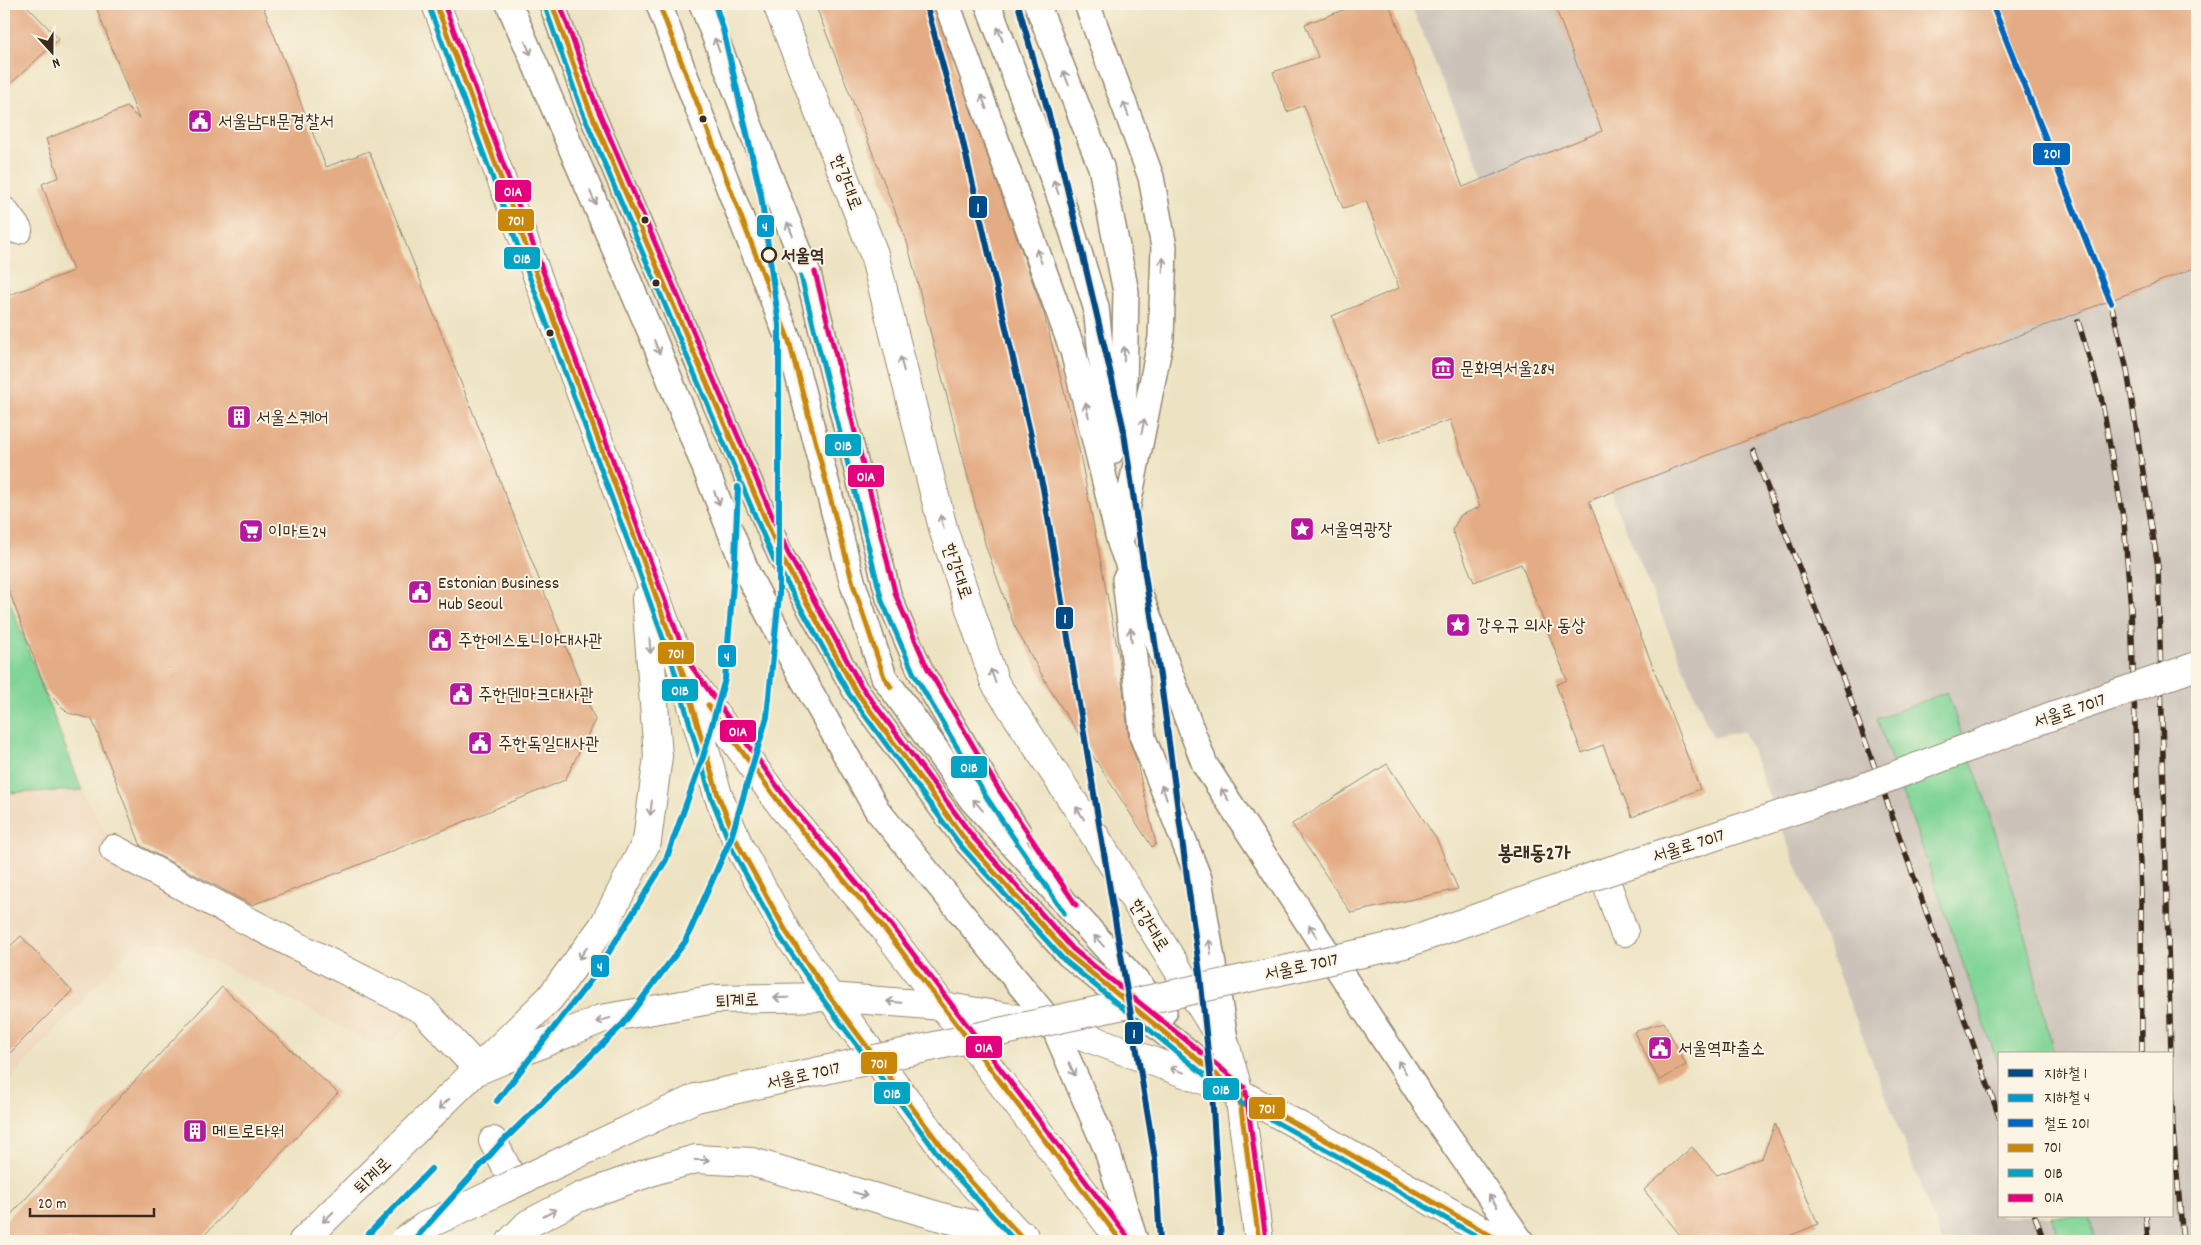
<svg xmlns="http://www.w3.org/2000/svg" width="2201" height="1245" font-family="Dekko,'Poor Story',sans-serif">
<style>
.built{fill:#eed7bb}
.industrial{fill:#ccc2b9;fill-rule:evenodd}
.green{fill:#7fd496;stroke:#5d7f5a}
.building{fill:#e4ac84}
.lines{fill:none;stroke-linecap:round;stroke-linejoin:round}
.lane-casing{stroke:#948670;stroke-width:28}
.street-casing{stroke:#948670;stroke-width:30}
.primary-casing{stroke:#948670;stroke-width:30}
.lane{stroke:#fff;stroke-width:25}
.street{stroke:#fff;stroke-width:28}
.primary{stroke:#fff;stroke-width:28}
.rail-casing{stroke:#3b2a1e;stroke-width:5.5}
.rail{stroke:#fcf5e5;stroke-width:4;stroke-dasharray:11;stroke-linecap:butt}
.street-bridge-casing{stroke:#948670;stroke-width:30;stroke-linecap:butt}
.street-bridge{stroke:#fff;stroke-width:28}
.bus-1-casing{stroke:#fcf5e5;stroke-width:9}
.bus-2-casing{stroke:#fcf5e5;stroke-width:9}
.bus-3-casing{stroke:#fcf5e5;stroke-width:9}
.bus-1{stroke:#c88708;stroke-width:5}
.bus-2{stroke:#03a3c5;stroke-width:5}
.bus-3{stroke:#e5007d;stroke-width:5}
.rail-1-casing{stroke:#fcf5e5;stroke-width:10}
.rail-1{stroke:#0065bd;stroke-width:6}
.metro-1-casing{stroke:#fcf5e5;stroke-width:10}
.metro-2-casing{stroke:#fcf5e5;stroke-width:10}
.metro-1{stroke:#004a85;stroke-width:6}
.metro-2{stroke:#009bce;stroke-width:6}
.oneway{stroke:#a79f9a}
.bus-dot{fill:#3b2a1e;stroke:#fcf5e5;stroke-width:2}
.stop-dot{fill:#fcf5e5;stroke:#3b2a1e;stroke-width:2.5}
.labels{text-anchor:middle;stroke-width:4;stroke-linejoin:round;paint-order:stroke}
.poi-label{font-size:18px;fill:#3b2a1e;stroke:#fcf5e5;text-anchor:start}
.street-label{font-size:18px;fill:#3b2a1e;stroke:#fcf5e5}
.stop-label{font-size:18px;font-weight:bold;fill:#3b2a1e;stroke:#fcf5e5;text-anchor:start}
.quarter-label{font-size:20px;font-weight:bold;fill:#3b2a1e;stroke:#fcf5e5}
.line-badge{stroke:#fcf5e5;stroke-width:2}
.badge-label{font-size:14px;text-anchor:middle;font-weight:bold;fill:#fff}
</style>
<rect width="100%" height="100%" fill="#fcf5e5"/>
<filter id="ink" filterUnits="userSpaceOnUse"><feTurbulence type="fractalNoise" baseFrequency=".02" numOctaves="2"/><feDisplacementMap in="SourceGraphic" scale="10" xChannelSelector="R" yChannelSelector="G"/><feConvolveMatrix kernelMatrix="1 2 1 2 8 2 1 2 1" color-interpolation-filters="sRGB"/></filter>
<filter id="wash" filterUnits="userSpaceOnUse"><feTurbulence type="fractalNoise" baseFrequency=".0096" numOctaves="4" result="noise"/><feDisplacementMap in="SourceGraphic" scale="20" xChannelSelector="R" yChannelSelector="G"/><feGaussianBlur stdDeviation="1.12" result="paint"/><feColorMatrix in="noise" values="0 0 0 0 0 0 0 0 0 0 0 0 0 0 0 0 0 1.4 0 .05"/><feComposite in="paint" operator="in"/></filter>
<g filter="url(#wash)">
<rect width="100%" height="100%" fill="#ede3c3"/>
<path class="built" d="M82,790L115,849L423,1010L385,1049L184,946L137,941L4,1086V793Z"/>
<path class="industrial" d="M1410,4H2197V1241H1942L1744,731L1713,738L1576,410L1483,175ZM2000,1054H2172V1216H2000Z"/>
<g class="green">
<path d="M4,587L82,790L4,793Z"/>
<path d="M1947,692L1983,794L2016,899L2054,1054H2000V1069L1877,719Z"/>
<path d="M2051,1216H2089L2095,1241H2059Z"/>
</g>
<g id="blocks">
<g class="building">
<path d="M4,4H25L59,39L4,90Z"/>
<path d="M95,4H262L326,167L369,151L595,720L565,780L351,868L252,905L141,846L92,719L68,713L46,691L8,588L4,565L8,541L4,537V297L73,271L42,184L59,177L46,139L127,107L139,119Z"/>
<path d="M815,4H933L1044,314L1079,449L1119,657L1129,740L1136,759L1156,844L1152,847L1052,693L1014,625L986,547L907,242Z"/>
<path d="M1360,4H1389L1463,187L1602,131L1554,4H2197V267L1589,501L1700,789L1632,817L1603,745L1582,753L1556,685L1567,680L1521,564L1474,582L1452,530L1461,515L1480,507L1450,420L1379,443L1332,316L1399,288L1366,201L1343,208L1304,105L1287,112L1273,72L1318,57L1305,24Z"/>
<path d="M1387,764L1437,840L1458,889L1351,913L1292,824Z"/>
<path d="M21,936L72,991L4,1059V952Z"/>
<path d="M222,987L338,1093L199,1241H4V1222Z"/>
<path d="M1664,1022L1686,1065L1659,1081L1634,1032Z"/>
<path d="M1775,1124L1818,1224L1777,1241H1700L1692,1237L1684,1240L1644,1190L1692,1147L1717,1175L1762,1158Z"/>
</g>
</g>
</g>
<g filter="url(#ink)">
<use href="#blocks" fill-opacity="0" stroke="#948670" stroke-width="1"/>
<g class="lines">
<defs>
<g id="lane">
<path d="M509,4L654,340L747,573L794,663L877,810L1053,1025L1107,1150L1135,1241"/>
<path d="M552,4L589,108L781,556L855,690L967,842L1068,954L1231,1087"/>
<path d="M659,4L681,65L789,341L853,584L884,677L972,800L1164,1012"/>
<path d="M702,4L808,274L889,598L920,670L993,794L1018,832"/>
<path d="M947,4L1073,351L1120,543L1205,765L1430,1110L1521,1241"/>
<path d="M988,4L1071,227L1096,307L1111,452"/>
<path d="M1037,4L1101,167L1126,292L1123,433"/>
<path d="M1087,4L1151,177L1164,247L1161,338L1122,535"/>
<path d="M1125,579L1143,738L1199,879L1226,1045"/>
</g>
<g id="street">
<path d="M4,211L18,230"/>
<path d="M114,849L236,915L423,1010L479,1070"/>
<path d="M1603,873L1624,932"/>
<path d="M493,1141L514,1183"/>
</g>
<g id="primary">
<path d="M436,4L644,563L680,664L718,795L739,846L787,933L830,997L952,1161L1025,1241"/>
<path d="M777,4L874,254L944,532L995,683L1080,812L1226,1047L1239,1093L1259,1241"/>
<path d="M692,682L784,809L880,923L1121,1241"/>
<path d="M479,1070L601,1019L716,999L830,997L942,1006L1053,1025L1239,1093L1329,1142L1500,1241"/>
<path d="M303,1241L550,998L604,925L647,841L658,756L646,599"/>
<path d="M511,1241L528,1224L580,1197L656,1170L696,1159L752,1162L945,1218L1024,1236"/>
</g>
</defs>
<use href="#lane" class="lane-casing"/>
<use href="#street" class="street-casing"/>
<use href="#primary" class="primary-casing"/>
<use href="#lane" class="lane"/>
<use href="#street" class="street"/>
<use href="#primary" class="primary"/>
<defs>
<g id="rail">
<path d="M2111,303L2127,370L2158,567L2171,1054"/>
<path d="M2078,321L2101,397L2124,522L2131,609L2141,894L2142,1054"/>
<path d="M1753,451L1844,681L2000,1119"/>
<path d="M2172,1093L2173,1130L2183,1241"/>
<path d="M2035,1216L2044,1241"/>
<path d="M2146,1216L2148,1241"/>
</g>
</defs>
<use href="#rail" class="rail-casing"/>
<use href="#rail" class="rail"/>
<defs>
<path id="street-bridge" d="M404,1241L425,1226L696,1098L1404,944L1603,873L1862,788L2046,718L2197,666"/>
</defs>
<use href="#street-bridge" class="street-bridge-casing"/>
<use href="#street-bridge" class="street-bridge"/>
<defs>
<g id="bus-1">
<path d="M436,4L644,563L680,664L718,795L739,846L787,933L830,997L952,1161L1025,1241"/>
<path d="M552,4L589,108L781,556L855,690L967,842L1068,954L1239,1093L1329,1142L1500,1241"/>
<path d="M659,4L789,341L853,584L884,677L891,687"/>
<path d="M708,705L784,809L880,923L1121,1241"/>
<path d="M1239,1093L1259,1241"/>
</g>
<g id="bus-2">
<path d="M429,7L637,566L673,666L711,797L732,849L780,937L824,1001L946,1165L1015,1241"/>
<path d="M545,7L582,111L774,560L849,694L961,846L1063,959L1234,1099L1325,1149L1485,1241"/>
<path d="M801,276L882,601L914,674L987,798L1064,913"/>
</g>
<g id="bus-3">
<path d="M444,4L687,660L790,804L886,918L1127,1236"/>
<path d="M560,4L596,105L788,553L861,686L973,837L1073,949L1244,1087"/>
<path d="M815,272L896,596L927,667L999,790L1076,905"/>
<path d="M1246,1092L1266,1240"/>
</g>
</defs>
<use href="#bus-1" class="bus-1-casing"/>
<use href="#bus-2" class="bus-2-casing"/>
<use href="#bus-3" class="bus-3-casing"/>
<use href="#bus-1" class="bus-1"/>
<use href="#bus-2" class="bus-2"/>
<use href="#bus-3" class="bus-3"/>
<defs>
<path id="rail-1" d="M1992,4L2111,303"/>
</defs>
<use href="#rail-1" class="rail-1-casing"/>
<use href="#rail-1" class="rail-1"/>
<defs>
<g id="metro-1">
<path d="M926,4L959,125L1043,488L1155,1159L1160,1241"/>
<path d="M1018,4L1054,133L1123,426L1161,683L1200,974L1212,1092L1221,1241"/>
</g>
<g id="metro-2">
<path d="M497,1101L594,976L666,860L703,757L725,679L735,560L738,487"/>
<path d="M362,1241L431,1169"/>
<path d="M413,1241L500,1144L623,1024L685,942L731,838L767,717L779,595V325L761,195L723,29L715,4"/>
</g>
</defs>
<use href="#metro-1" class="metro-1-casing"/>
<use href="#metro-2" class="metro-2-casing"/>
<use href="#metro-1" class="metro-1"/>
<use href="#metro-2" class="metro-2"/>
</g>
<defs><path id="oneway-shaft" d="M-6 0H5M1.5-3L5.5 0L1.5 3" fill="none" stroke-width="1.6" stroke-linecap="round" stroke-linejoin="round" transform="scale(1.25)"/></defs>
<g class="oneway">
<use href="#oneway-shaft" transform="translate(1000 34) rotate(-110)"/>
<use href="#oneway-shaft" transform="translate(717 45) rotate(-110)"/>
<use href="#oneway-shaft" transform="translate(528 48) rotate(67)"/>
<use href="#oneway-shaft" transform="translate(1066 78) rotate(-111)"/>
<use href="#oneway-shaft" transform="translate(984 102) rotate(-110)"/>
<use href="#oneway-shaft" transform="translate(1126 109) rotate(-110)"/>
<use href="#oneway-shaft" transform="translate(1056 187) rotate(-110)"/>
<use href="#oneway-shaft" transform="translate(593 198) rotate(67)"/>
<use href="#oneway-shaft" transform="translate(790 229) rotate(-112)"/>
<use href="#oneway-shaft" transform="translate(1039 256) rotate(-110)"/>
<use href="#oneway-shaft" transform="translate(1163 265) rotate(-88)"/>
<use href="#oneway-shaft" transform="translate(657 347) rotate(68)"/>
<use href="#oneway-shaft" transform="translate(1124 354) rotate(-89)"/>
<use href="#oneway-shaft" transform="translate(902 364) rotate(-104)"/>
<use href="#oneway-shaft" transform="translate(1087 410) rotate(-104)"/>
<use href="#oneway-shaft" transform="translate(1143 426) rotate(-79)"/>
<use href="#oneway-shaft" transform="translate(717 498) rotate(68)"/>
<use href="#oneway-shaft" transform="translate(942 522) rotate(-104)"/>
<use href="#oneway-shaft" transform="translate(1131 635) rotate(-96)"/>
<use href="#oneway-shaft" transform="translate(650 646) rotate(86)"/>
<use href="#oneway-shaft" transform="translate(993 676) rotate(-110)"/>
<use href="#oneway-shaft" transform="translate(1164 792) rotate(-112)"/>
<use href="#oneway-shaft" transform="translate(1225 795) rotate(-123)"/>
<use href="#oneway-shaft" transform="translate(978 805) rotate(-131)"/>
<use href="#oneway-shaft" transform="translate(651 808) rotate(97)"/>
<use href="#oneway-shaft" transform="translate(1080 813) rotate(-122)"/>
<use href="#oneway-shaft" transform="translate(1313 931) rotate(-123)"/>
<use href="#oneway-shaft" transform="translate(1099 941) rotate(-132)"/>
<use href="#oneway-shaft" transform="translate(1210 947) rotate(-99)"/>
<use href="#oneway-shaft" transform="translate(583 953) rotate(126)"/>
<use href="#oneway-shaft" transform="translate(781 998) rotate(179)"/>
<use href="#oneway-shaft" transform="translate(894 1002) rotate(-175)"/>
<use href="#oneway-shaft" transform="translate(603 1020) rotate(165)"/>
<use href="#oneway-shaft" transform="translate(1402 1067) rotate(-123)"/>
<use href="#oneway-shaft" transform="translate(1072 1069) rotate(66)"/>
<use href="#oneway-shaft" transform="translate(1177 1070) rotate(-160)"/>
<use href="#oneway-shaft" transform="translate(444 1104) rotate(136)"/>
<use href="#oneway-shaft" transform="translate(702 1160)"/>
<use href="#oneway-shaft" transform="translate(860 1194) rotate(16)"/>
<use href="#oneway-shaft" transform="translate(1493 1201) rotate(-125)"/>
<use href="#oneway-shaft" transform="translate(550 1213) rotate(-28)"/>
<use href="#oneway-shaft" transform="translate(328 1217) rotate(136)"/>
</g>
</g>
<defs>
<symbol id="civic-square" viewBox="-11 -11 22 22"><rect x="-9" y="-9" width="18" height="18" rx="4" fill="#b5179e" stroke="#fcf5e5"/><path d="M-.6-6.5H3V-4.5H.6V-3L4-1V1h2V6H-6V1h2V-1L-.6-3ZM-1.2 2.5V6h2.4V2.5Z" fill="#fff"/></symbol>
<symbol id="museum-square" viewBox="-11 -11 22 22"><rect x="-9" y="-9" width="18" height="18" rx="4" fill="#b5179e" stroke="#fcf5e5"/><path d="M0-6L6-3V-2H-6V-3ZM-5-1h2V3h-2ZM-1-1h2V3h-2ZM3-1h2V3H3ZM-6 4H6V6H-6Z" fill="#fff"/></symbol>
<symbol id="building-square" viewBox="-11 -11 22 22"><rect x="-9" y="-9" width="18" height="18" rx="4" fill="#b5179e" stroke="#fcf5e5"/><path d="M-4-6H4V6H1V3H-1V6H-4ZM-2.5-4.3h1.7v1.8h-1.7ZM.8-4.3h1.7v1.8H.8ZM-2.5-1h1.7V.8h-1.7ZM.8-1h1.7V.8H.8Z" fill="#fff"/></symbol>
<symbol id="sight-square" viewBox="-11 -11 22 22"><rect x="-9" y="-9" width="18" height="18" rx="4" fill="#b5179e" stroke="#fcf5e5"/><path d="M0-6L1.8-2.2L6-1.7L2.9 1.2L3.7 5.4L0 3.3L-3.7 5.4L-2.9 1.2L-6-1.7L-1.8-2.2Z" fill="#fff"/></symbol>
<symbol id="supermarket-square" viewBox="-11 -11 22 22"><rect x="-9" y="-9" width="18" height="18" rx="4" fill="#b5179e" stroke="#fcf5e5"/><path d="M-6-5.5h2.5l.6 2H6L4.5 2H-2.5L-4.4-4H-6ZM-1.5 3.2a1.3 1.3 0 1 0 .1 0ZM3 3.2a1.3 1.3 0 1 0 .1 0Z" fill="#fff"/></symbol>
</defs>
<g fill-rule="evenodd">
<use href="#civic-square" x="186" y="107" width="28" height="28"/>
<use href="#museum-square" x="1429" y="354" width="28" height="28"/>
<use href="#building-square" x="225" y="403" width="28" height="28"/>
<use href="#sight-square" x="1288" y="515" width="28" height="28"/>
<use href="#supermarket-square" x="237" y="517" width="28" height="28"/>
<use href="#civic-square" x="406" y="578" width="28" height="28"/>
<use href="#sight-square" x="1444" y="611" width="28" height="28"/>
<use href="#civic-square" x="426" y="626" width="28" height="28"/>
<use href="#civic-square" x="447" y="680" width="28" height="28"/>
<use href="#civic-square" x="466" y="729" width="28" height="28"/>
<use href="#civic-square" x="1646" y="1034" width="28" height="28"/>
<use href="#building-square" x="181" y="1117" width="28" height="28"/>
</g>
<g class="bus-dot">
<circle cx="703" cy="119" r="4.5"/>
<circle cx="645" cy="220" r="4.5"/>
<circle cx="656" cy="283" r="4.5"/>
<circle cx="550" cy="333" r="4.5"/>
</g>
<circle class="stop-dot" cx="769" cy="255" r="7"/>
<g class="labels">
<g class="poi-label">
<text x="218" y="127">서울남대문경찰서</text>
<text x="1460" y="374">문화역서울284</text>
<text x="256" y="423">서울스퀘어</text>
<text x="1320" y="535">서울역광장</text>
<text x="268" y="537">이마트24</text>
<text x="438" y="588">Estonian Business<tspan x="438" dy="21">Hub Seoul</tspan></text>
<text x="1476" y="631">강우규 의사 동상</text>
<text x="458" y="646">주한에스토니아대사관</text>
<text x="478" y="700">주한덴마크대사관</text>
<text x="498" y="749">주한독일대사관</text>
<text x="1678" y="1054">서울역파출소</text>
<text x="212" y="1137">메트로타워</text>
</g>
<g class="street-label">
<text transform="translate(847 182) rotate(69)" y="6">한강대로</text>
<text transform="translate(958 571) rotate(71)" y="6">한강대로</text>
<text transform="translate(2069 710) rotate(-19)" y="6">서울로 7017</text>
<text transform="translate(1688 845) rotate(-18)" y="6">서울로 7017</text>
<text transform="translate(1150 925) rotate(58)" y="6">한강대로</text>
<text transform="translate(1301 966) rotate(-12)" y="6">서울로 7017</text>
<text transform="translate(737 1000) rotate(-3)" y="6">퇴계로</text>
<text transform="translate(803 1075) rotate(-13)" y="6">서울로 7017</text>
<text transform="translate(372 1175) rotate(-44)" y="6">퇴계로</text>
</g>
<g class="stop-label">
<text x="781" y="261">서울역</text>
</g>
<g class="quarter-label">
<text x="1534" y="859">봉래동2가</text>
</g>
</g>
<g class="line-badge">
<rect x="2032" y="142" width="39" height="24" rx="5" fill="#0065bd"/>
<rect x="494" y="179" width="38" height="24" rx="5" fill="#e5007d"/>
<rect x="968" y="195" width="20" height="24" rx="5" fill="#004a85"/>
<rect x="497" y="208" width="38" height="24" rx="5" fill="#c88708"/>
<rect x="756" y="214" width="19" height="24" rx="5" fill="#009bce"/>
<rect x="503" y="246" width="38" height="24" rx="5" fill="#03a3c5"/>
<rect x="824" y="433" width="38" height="24" rx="5" fill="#03a3c5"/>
<rect x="847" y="464" width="38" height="24" rx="5" fill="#e5007d"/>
<rect x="1055" y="606" width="19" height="24" rx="5" fill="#004a85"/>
<rect x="657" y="641" width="38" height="24" rx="5" fill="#c88708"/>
<rect x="717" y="644" width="20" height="24" rx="5" fill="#009bce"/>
<rect x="661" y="678" width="38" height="24" rx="5" fill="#03a3c5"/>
<rect x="719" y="719" width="38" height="24" rx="5" fill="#e5007d"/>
<rect x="950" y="755" width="38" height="24" rx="5" fill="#03a3c5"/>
<rect x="590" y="954" width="20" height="24" rx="5" fill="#009bce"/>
<rect x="1124" y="1021" width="20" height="24" rx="5" fill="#004a85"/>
<rect x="965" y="1035" width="38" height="24" rx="5" fill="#e5007d"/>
<rect x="860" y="1051" width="38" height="24" rx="5" fill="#c88708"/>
<rect x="1202" y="1077" width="38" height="24" rx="5" fill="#03a3c5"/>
<rect x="873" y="1081" width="38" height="24" rx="5" fill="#03a3c5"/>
<rect x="1248" y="1096" width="38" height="24" rx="5" fill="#c88708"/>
</g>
<g class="badge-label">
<text x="2052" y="158">201</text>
<text x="513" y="196">01A</text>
<text x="978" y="212">1</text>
<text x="516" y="225">701</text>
<text x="765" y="231">4</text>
<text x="522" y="263">01B</text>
<text x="843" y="450">01B</text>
<text x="866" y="481">01A</text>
<text x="1065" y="623">1</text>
<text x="676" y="658">701</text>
<text x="727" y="661">4</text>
<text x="680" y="695">01B</text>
<text x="738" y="736">01A</text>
<text x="969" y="772">01B</text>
<text x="600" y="971">4</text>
<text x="1134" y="1038">1</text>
<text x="984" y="1052">01A</text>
<text x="879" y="1068">701</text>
<text x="1221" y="1094">01B</text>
<text x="892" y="1098">01B</text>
<text x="1267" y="1113">701</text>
</g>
<rect width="2201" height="1245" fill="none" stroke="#fcf5e5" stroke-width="20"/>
<rect x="1998" y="1052" width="175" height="165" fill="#fcf5e5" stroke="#afa495"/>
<rect x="2008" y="1069" width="25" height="8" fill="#004a85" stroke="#afa495"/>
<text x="2044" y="1078" font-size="15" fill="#3b2a1e">지하철 1</text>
<rect x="2008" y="1094" width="25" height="8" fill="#009bce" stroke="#afa495"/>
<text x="2044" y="1102" font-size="15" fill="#3b2a1e">지하철 4</text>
<rect x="2008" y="1119" width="25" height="8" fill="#0065bd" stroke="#afa495"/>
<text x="2044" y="1128" font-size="15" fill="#3b2a1e">철도 201</text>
<rect x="2008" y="1144" width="25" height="8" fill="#c88708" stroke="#afa495"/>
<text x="2044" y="1152" font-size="15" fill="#3b2a1e">701</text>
<rect x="2008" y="1169" width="25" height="8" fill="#03a3c5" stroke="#afa495"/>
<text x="2044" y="1178" font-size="15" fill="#3b2a1e">01B</text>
<rect x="2008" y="1194" width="25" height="8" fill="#e5007d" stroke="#afa495"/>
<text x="2044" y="1202" font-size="15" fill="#3b2a1e">01A</text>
<g transform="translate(52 52) rotate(159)" stroke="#fcf5e5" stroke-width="4" paint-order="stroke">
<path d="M0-4L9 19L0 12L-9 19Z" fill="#3b2a1e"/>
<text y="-8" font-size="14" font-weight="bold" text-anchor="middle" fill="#3b2a1e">N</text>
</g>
<path d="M30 1208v8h124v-8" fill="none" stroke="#3b2a1e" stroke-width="2.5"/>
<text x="38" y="1208" font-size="15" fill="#3b2a1e" stroke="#fcf5e5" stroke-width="4" paint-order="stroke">20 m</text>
</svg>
